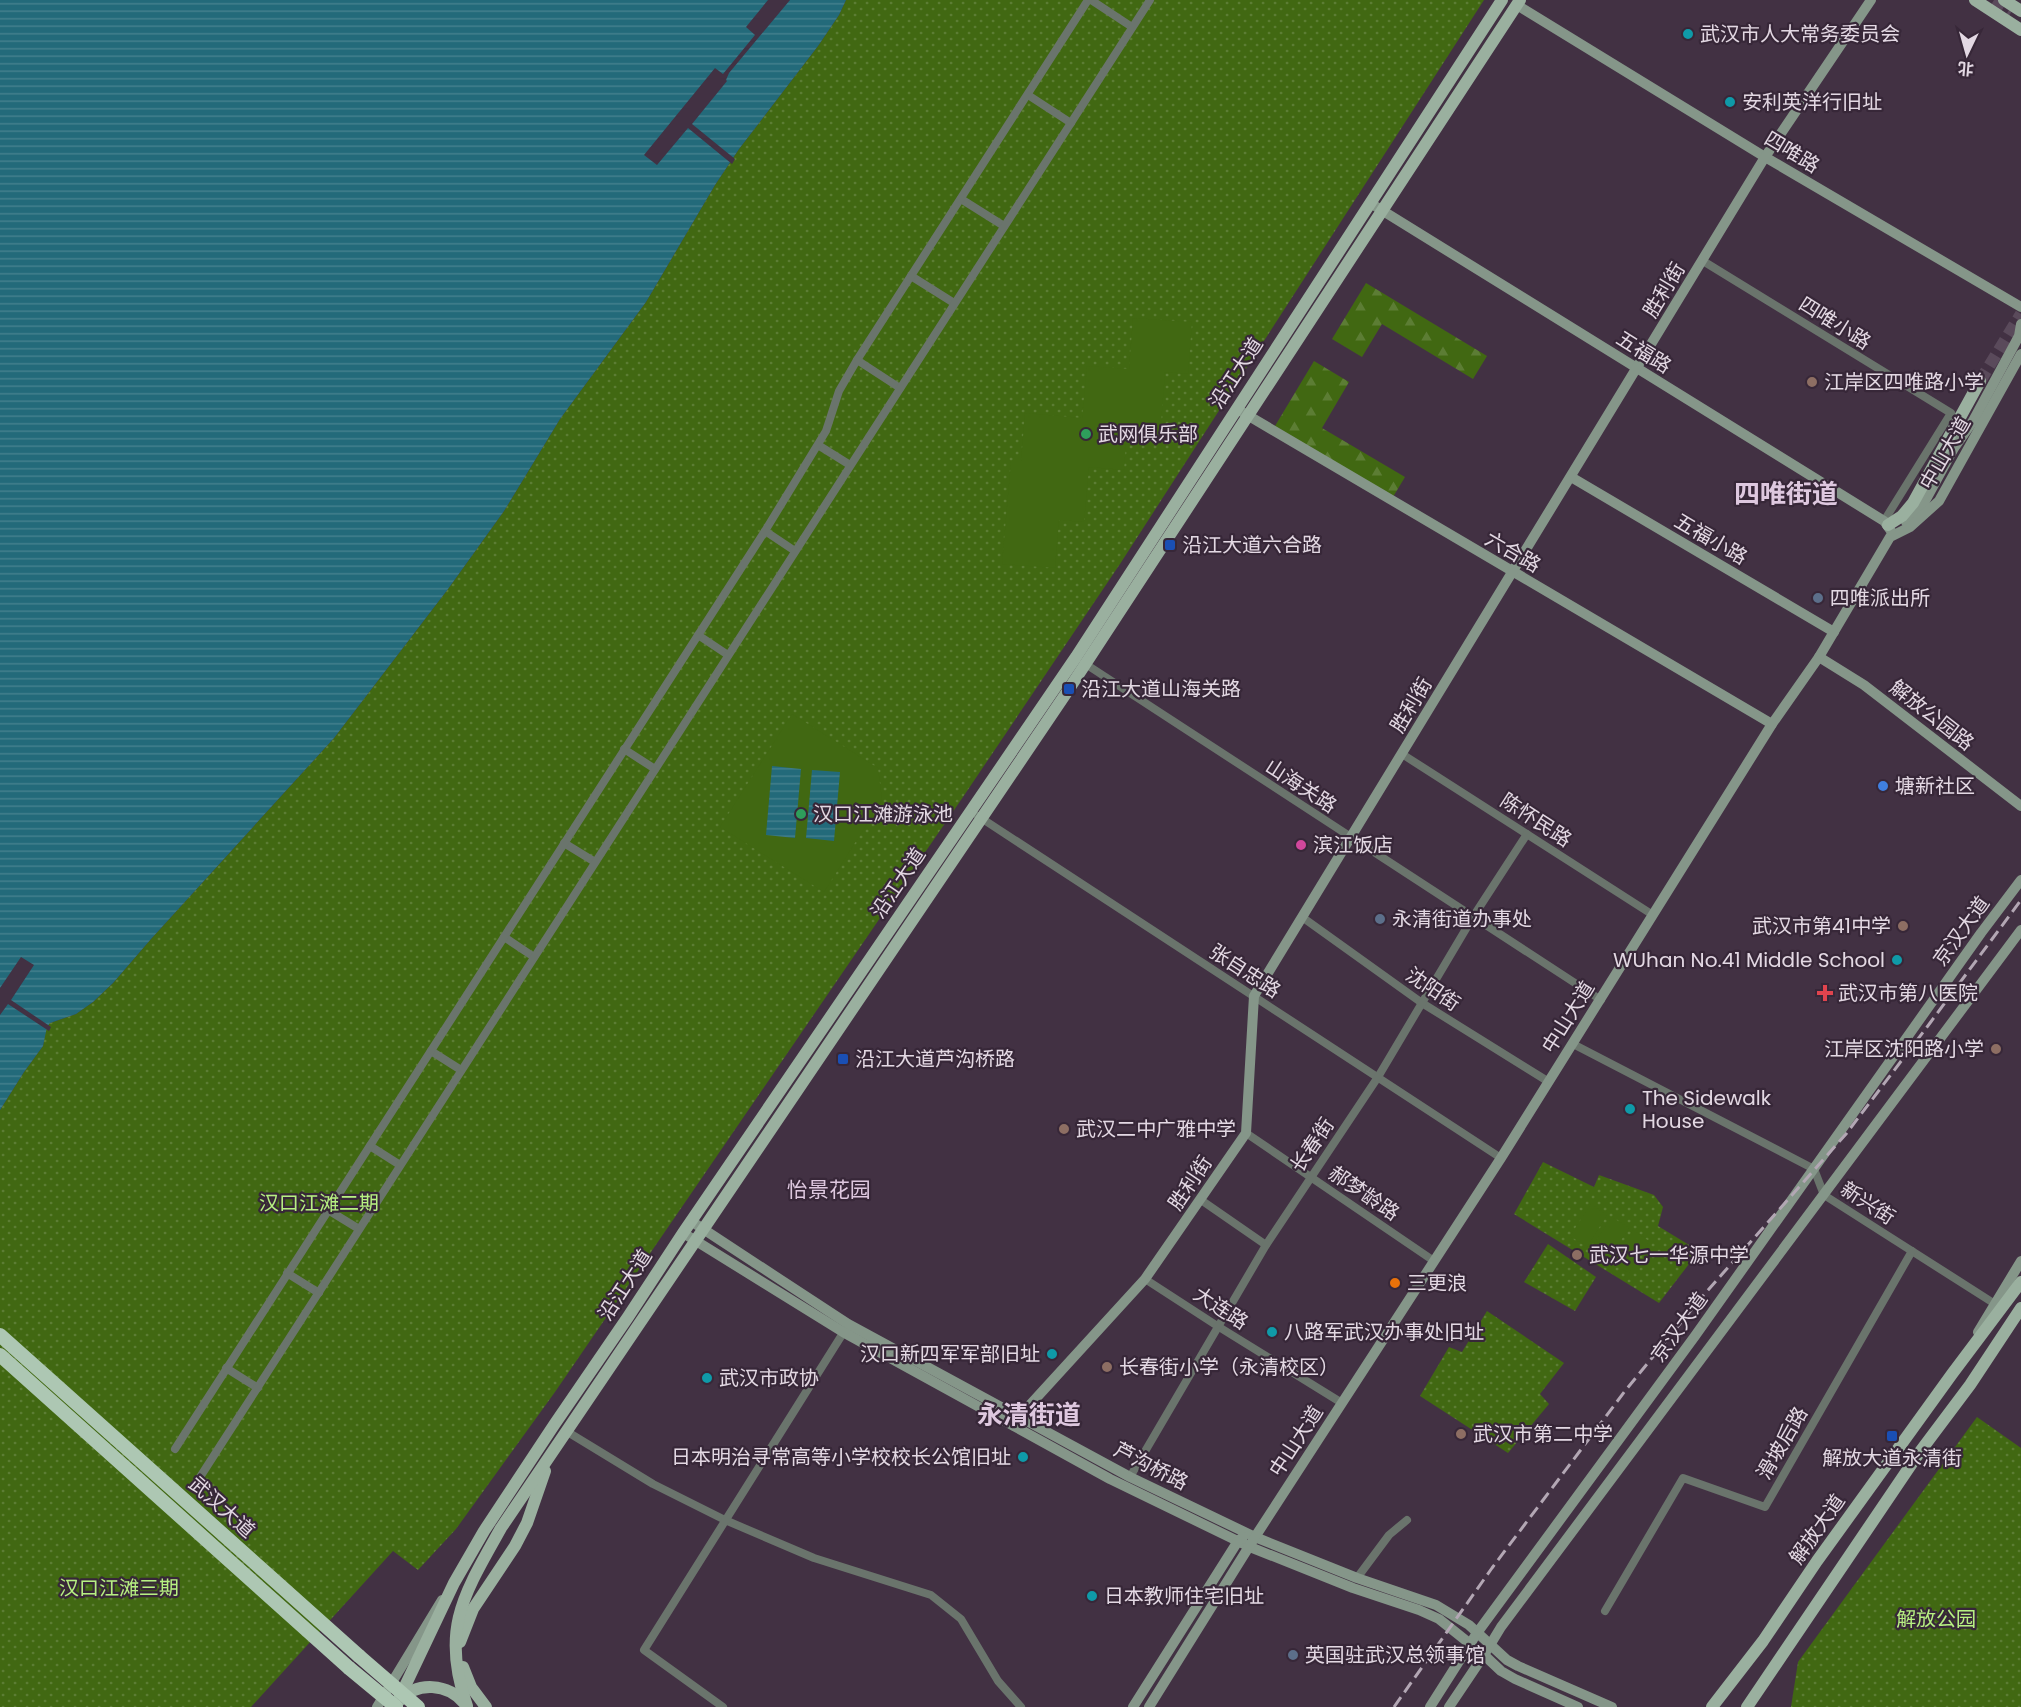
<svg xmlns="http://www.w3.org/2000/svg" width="2021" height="1707" font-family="Poppins,'Noto Sans SC',sans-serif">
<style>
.forest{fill:url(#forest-firs)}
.park{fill:url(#park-dots)}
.garden{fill:#416812}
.water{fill:url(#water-rules)}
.pier{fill:#423143}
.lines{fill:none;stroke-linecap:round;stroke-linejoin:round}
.primary-tunnel{stroke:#5a4a5b;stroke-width:12;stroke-dasharray:12 6;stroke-linecap:butt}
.street{stroke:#6a746c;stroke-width:8}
.secondary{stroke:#859689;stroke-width:10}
.primary{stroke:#9ab09f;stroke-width:12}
.highway{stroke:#adc7b3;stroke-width:14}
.rail{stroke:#b3a7b4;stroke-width:3;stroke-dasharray:12 6;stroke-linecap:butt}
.highway-bridge{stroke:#adc7b3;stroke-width:14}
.culture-dot{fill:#0f9aa8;stroke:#372738;stroke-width:2}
.education-dot{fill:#8d6e63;stroke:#372738;stroke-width:2}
.leisure-dot{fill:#2e9e5b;stroke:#372738;stroke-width:2}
.transit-dot{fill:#1a4fb4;stroke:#372738;stroke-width:2}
.service-dot{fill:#5c6f8a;stroke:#372738;stroke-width:2}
.shop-dot{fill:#3f7fe0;stroke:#372738;stroke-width:2}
.hotel-dot{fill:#d1479c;stroke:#372738;stroke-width:2}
.health-dot{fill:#e0444e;stroke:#372738;stroke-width:2}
.food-dot{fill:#e8710a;stroke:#372738;stroke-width:2}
.labels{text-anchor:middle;stroke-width:4.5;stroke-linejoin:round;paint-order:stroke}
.poi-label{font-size:20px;fill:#e3d8e3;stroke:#372738;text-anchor:start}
.street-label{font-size:20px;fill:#e3d8e3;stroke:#372738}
.park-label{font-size:20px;fill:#b7f082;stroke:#372738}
.neighbourhood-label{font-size:21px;fill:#dec8df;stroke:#372738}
.district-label{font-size:26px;font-weight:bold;fill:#dec8df;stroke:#372738}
</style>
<defs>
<pattern id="forest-firs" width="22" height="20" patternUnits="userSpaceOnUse" patternTransform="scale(1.5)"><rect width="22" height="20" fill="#416812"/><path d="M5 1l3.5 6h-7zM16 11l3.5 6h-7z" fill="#5c7d34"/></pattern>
<pattern id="park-dots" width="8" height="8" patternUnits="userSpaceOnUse" patternTransform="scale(1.5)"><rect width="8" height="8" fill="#416812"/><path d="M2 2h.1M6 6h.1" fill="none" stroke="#5c7d34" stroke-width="1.8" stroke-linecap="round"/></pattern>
<pattern id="water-rules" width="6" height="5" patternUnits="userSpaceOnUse" patternTransform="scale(1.5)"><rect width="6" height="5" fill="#236a7a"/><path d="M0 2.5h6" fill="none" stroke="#437f8d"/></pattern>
</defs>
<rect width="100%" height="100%" fill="#423143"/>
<g class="forest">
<path d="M1366,283L1487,356L1473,379L1382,324L1362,357L1332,339Z"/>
<path d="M1314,361L1349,382L1322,428L1405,477L1393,497L1275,426Z"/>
</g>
<g class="park">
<path d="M846,0H1484L1120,564L963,797L555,1392L456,1529L418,1570L393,1551L251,1707H0V1110L24,1072L43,1046L46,1027L50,1023L76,1014L93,1002L113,983L151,939L334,738L448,589L504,511L560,419L646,302L715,185L739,149L818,46L839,15Z"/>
<path d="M1543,1162L1594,1187L1599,1175L1654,1195L1663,1207L1658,1226L1699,1251L1659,1303L1514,1214Z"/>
<path d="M1548,1244L1596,1277L1575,1311L1524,1282Z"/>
<path d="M1487,1311L1564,1363L1540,1394L1549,1404L1508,1453L1420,1396L1449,1347L1462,1352Z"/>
<path d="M1977,1417L2021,1448V1707H1791L1798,1662Z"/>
</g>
<g class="garden">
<path d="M1133,318L1192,322L1188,374L1165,372L1161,424L1149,423L1147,446L1126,444L1124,470L1089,467L1084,522L1059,520L1055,568L1002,564L1011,461H1021L1025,413L1082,418L1087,366L1129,369Z"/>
<path d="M792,714L878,768L882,800L824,892L720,827Z"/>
<path d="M1591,1204L1607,1215L1587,1247L1570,1236Z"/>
<path d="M1612,1217L1629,1228L1608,1260L1590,1249Z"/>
<path d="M1633,1230L1649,1241L1629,1273L1611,1263Z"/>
</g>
<g class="water">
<path d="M0,0H846L839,15L818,46L739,149L715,185L646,302L560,419L504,511L448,589L334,738L151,939L113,983L93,1002L76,1014L50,1023L47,1027L43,1046L24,1072L0,1110Z"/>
<path d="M772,766L801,769L795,838L766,835Z"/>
<path d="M812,770L840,772L834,841L806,838Z"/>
</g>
<g class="pier">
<path d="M768,0H790L729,73L726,80L727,81L692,124L735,159L732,164L688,128L657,165L644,155L715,68L723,74L755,35L746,27Z"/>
<path d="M21,957L34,965L11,1000L51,1027L49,1031L8,1004L0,1015V988Z"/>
</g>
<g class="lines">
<g class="primary-tunnel">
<path d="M1994,0L2012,11"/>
<path d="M1980,381L2021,314"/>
</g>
<g class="street">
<path d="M1091,0L1132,27"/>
<path d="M1028,95L1071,123"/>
<path d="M961,199L1004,226"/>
<path d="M1703,261L1951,413L1884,521"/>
<path d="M911,276L954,303"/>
<path d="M857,360L900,388"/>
<path d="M818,445L850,465"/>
<path d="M765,531L795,551"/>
<path d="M698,635L728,655"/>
<path d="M1084,663L1601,1000"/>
<path d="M624,749L655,769"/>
<path d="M1402,754L1653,915"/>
<path d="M978,816L1501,1158"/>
<path d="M564,843L595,862"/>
<path d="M1302,917L1422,1003L1549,1082"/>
<path d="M504,937L534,957"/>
<path d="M1573,1044L1814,1169L1824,1195L1995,1304"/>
<path d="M431,1051L461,1070"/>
<path d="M1246,1133L1434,1261"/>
<path d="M370,1146L400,1165"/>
<path d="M1201,1200L1266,1245"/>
<path d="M328,1210L359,1229"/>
<path d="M287,1273L319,1293"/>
<path d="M1145,1279L1219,1327L1342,1403"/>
<path d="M226,1368L258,1388"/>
<path d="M566,1431L653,1484L725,1520L814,1558L931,1595L961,1619L998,1681L1021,1707"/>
<path d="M175,1449L765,531L826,431L839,391L857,360L1088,0"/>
<path d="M1130,1477L1266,1245L1378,1077L1473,917L1527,834"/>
<path d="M193,1488L1150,0"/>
<path d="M1357,1578L1389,1535L1407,1520"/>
<path d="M1605,1611L1683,1478L1765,1507L1912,1251"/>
<path d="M723,1707L644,1650L845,1330"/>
</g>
<g class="secondary">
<path d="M1517,5L1765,157L2021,307"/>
<path d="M1375,206L1884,521L1891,531"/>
<path d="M1237,409L1772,724"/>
<path d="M1571,477L1834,632"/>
<path d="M1906,522L1913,516L1925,501L1954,448L1973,421L2019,336L2021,324"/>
<path d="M1819,657L1864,685L2021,806"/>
<path d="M691,1221L848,1324L1130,1477L1255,1537L1357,1578L1436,1605L1469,1625L1507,1660L1518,1666L1612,1707"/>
<path d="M688,1236L843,1332L1110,1479L1250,1547L1353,1588L1419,1610L1439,1619L1484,1655L1501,1671L1515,1679L1578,1707"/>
<path d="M1978,1332L2021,1261"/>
<path d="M1014,1426L1019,1417L1145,1279L1246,1133L1254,996L1765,157L1871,0"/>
<path d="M377,1707L442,1600"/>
<path d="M1133,1707L1238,1541L1243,1537"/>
<path d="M1149,1707L1255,1537L1501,1158L1772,724L1819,657L1890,537L1910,527L1939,501L2021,354"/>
<path d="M1430,1707L1477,1633L1695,1336L1981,933L2021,880"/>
<path d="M1449,1707L1484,1655L1501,1627L2021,930"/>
</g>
<g class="primary">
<path d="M1975,0L2021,30"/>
<path d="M2004,0L2021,11"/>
<path d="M1888,525L1902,516L1913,503L1980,381"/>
<path d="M460,1642L473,1609L515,1546L527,1523L545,1471"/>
<path d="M463,1667L471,1687L486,1707"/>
<path d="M399,1701C417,1681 448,1683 465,1704"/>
<path d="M397,1703L454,1583L484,1531L554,1425L628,1317L683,1233L1076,657L1502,0"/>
<path d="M467,1706C440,1629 464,1594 501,1528L1069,689L1520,0"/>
<path d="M1712,1707L1763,1641L1817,1561L1952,1374L2021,1282"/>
<path d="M1747,1707L1919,1453L1970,1385L2021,1308"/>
</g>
<g class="highway">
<path d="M0,1335L359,1656"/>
<path d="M0,1355L349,1668"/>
</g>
<path class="rail" d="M1394,1707L1492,1568L1625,1391L1701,1298L1846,1134L1930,1023L2021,900"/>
<g class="highway-bridge">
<path d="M359,1656L418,1707"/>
<path d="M349,1668L396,1707"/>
</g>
</g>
<g class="culture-dot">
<circle cx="1688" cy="34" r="6"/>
<circle cx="1730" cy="102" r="6"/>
<circle cx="1897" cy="960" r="6"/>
<circle cx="1630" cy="1109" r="6"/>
<circle cx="1272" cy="1332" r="6"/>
<circle cx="1052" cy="1354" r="6"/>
<circle cx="707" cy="1378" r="6"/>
<circle cx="1023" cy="1457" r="6"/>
<circle cx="1092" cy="1596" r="6"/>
</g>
<g class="education-dot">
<circle cx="1812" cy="382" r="6"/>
<circle cx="1903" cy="926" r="6"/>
<circle cx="1996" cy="1049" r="6"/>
<circle cx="1064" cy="1129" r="6"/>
<circle cx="1577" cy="1255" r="6"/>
<circle cx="1107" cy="1367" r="6"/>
<circle cx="1461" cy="1434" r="6"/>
</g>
<g class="leisure-dot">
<circle cx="1086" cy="434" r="6"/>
<circle cx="801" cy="814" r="6"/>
</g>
<g class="transit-dot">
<rect x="1164" y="539" width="12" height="12" rx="3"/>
<rect x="1063" y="683" width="12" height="12" rx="3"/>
<rect x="837" y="1053" width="12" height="12" rx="3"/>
<rect x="1886" y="1430" width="12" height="12" rx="3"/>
</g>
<g class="service-dot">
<circle cx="1818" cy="598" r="6"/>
<circle cx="1380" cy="919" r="6"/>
<circle cx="1293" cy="1655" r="6"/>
</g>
<circle class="shop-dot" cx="1883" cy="786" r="6"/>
<circle class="hotel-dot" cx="1301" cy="845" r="6"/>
<path class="health-dot" d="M1822 984h6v6h6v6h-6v6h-6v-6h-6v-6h6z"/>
<circle class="food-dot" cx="1395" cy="1283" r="6"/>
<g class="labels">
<g class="poi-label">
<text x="1700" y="41">武汉市人大常务委员会</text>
<text x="1742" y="109">安利英洋行旧址</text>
<text x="1824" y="389">江岸区四唯路小学</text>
<text x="1098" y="441">武网俱乐部</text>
<text x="1182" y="552">沿江大道六合路</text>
<text x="1830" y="605">四唯派出所</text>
<text x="1081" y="696">沿江大道山海关路</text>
<text x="1895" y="793">塘新社区</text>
<text x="813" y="821">汉口江滩游泳池</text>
<text x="1313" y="852">滨江饭店</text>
<text x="1392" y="926">永清街道办事处</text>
<text x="1891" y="933" text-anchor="end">武汉市第41中学</text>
<text x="1885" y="967" text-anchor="end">WUhan No.41 Middle School</text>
<text x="1838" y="1000">武汉市第八医院</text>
<text x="1984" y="1056" text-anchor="end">江岸区沈阳路小学</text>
<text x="855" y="1066">沿江大道芦沟桥路</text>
<text x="1642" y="1105">The Sidewalk<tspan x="1642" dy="23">House</tspan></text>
<text x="1076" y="1136">武汉二中广雅中学</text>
<text x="1589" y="1262">武汉七一华源中学</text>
<text x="1407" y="1290">三更浪</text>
<text x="1284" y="1339">八路军武汉办事处旧址</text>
<text x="1040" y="1361" text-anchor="end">汉口新四军军部旧址</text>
<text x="1119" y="1374">长春街小学（永清校区）</text>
<text x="719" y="1385">武汉市政协</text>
<text x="1473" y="1441">武汉市第二中学</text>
<text x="1011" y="1464" text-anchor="end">日本明治寻常高等小学校校长公馆旧址</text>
<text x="1892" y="1465" text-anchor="middle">解放大道永清街</text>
<text x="1104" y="1603">日本教师住宅旧址</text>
<text x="1305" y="1662">英国驻武汉总领事馆</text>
</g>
<g class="street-label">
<text transform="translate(1792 152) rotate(31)" y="7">四唯路</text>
<text transform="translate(1664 290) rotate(-59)" y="7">胜利街</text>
<text transform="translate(1835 323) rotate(32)" y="7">四唯小路</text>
<text transform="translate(1644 352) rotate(32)" y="7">五福路</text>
<text transform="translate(1236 373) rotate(-57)" y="7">沿江大道</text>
<text transform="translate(1945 453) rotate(-60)" y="7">中山大道</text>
<text transform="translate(1711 539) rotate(30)" y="7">五福小路</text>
<text transform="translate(1513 552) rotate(30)" y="7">六合路</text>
<text transform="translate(1411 705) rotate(-59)" y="7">胜利街</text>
<text transform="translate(1932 715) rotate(38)" y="7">解放公园路</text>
<text transform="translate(1301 786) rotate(33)" y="7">山海关路</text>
<text transform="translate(1536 820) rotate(33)" y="7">陈怀民路</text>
<text transform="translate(898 883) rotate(-56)" y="7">沿江大道</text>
<text transform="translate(1961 931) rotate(-54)" y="7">京汉大道</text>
<text transform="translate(1245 971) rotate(33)" y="7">张自忠路</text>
<text transform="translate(1433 989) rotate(34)" y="7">沈阳街</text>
<text transform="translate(1568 1017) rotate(-58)" y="7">中山大道</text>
<text transform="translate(1312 1145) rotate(-56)" y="7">长春街</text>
<text transform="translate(1190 1183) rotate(-56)" y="7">胜利街</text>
<text transform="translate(1364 1193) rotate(34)" y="7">郝梦龄路</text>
<text transform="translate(1868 1203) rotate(33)" y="7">新兴街</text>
<text transform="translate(625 1285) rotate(-57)" y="7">沿江大道</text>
<text transform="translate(1221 1308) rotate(33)" y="7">大连路</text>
<text transform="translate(1679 1327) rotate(-54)" y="7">京汉大道</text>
<text transform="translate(1296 1441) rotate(-57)" y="7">中山大道</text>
<text transform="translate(1782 1443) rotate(-60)" y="7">滑坡后路</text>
<text transform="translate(1151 1466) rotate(27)" y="7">芦沟桥路</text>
<text transform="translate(222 1507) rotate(42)" y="7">武汉大道</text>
<text transform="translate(1817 1529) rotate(-55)" y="7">解放大道</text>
</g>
<g class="park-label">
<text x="319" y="1210">汉口江滩二期</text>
<text x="119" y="1595">汉口江滩三期</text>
<text x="1936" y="1626">解放公园</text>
</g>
<g class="neighbourhood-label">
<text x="829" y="1197">怡景花园</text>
</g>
<g class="district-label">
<text x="1786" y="503">四唯街道</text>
<text x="1029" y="1424">永清街道</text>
</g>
</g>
<g transform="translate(1967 54) rotate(185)" stroke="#372738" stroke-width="4.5" paint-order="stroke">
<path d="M0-4.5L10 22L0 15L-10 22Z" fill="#e3d8e3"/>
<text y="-9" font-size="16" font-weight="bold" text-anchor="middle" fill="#e3d8e3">北</text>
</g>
</svg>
